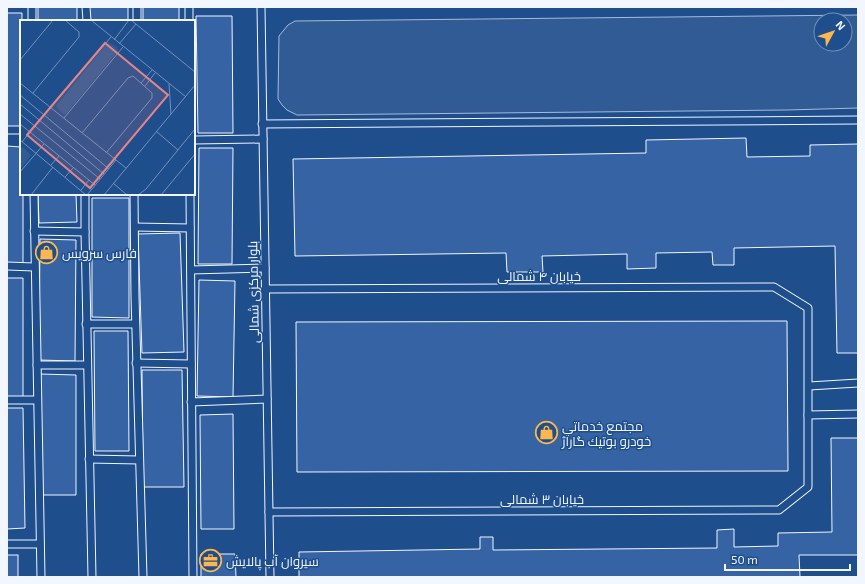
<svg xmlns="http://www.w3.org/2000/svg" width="865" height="584" font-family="'Exo 2',Cairo,sans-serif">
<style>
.built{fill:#305b95;stroke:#a8bbd7;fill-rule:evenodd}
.building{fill:#3563a3;stroke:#f2f6ff}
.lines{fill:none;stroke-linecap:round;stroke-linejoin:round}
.lane-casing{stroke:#f2f6ff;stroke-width:9}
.lane{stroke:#1f4e8c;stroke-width:7}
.labels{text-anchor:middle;stroke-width:3;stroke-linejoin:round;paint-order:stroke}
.poi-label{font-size:13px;fill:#f2f6ff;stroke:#1f4e8c;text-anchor:start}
.street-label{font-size:13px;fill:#f2f6ff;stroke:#1f4e8c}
.inset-road{fill:none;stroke:#7391ba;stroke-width:1}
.view{fill:#e38589;fill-opacity:0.15;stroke:#e38589;stroke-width:2}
.inset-edge{fill:none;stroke:#f2f6ff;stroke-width:2}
</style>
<rect width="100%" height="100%" fill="#1f4e8c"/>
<path class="built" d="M858,15V108L787,110L297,115L287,110L282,105L278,99L279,36L288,25L295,21ZM821,20H845V44H821Z"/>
<g class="building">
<rect x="38" y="7" width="39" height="14"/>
<rect x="89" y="7" width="39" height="14"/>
<rect x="143" y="7" width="36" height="14"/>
<path d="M7,13H22L21,127L7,128Z"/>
<path d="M196,16H232L233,133H198Z"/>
<path d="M746,138L747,157L810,156V145L858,144V353H837L835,246L734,248V265H713L712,252L656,253V268L627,269V254L542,256L543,272H507L506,253L295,256L293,159L646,153V140Z"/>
<path d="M7,146L21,147V194H23V264H7Z"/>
<path d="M199,148H233L232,264H198Z"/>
<path d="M38,194H76L77,222L39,223Z"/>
<path d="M92,198H129V318L92,317Z"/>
<path d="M180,233L184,352L142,353L138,234Z"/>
<path d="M40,239L76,240L75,361L39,360Z"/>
<path d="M7,278H23V398L7,397Z"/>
<path d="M199,280L235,281L233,397L197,396Z"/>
<path d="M787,321L788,471L297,472L296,322Z"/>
<path d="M94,331H128L129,451H95Z"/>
<path d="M142,370H182L184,487H143Z"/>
<path d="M40,374L76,375V495H40Z"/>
<path d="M7,408H23L25,528L7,529Z"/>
<path d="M233,414L234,529H201L200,415Z"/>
<path d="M831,438H858V555H799L800,577H299V552L480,549V537H493V550L717,548V530L734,529V547L778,546V533L832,532Z"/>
<path d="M201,554H235L236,577H201Z"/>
<rect x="7" y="555" width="11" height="22"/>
</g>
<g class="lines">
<defs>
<g id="lane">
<path d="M32,7V21"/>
<path d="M86,7L87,21"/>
<path d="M137,7V21"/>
<path d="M189,7V21"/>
<path d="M261,7L270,577"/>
<path d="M262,124L858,120"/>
<path d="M7,130H21"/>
<path d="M194,140L263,139"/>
<path d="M34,194L41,577"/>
<path d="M85,194V232L92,577"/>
<path d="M134,194L135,297L143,577"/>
<path d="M190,194L193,577"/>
<path d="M135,227L190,228"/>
<path d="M34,231L85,232"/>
<path d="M7,266L34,267"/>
<path d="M191,270L265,268"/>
<path d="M265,289L774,287L808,308V487L779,510L269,512"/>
<path d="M86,324H135"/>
<path d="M136,363L191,364"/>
<path d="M37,365H87"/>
<path d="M809,386L858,383"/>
<path d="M7,400H37"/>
<path d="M191,402L267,399"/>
<path d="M808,415L858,414"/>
<path d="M89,459L139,460"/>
<path d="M7,544H40"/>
</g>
</defs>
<use href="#lane" class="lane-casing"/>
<use href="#lane" class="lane"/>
</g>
<defs>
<symbol id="shop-ring" viewBox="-11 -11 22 22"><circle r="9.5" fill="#1f4e8c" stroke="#ffb74d" stroke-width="1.5"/><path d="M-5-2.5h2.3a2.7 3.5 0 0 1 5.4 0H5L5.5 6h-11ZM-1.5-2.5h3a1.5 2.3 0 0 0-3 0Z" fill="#ffb74d"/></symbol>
<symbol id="office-ring" viewBox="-11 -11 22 22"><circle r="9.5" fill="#1f4e8c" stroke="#ffb74d" stroke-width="1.5"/><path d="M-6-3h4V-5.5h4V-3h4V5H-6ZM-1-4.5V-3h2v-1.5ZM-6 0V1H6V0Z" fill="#ffb74d"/></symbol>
</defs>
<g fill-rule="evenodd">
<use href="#shop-ring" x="34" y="240" width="25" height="25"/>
<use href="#shop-ring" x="534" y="420" width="25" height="25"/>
<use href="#office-ring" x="198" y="548" width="25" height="25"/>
</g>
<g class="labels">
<g class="poi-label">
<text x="62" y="258">فارس سرویس</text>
<text x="562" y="431">مجتمع خدماتي<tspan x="562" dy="15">خودرو بوتيك گاراژ</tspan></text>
<text x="226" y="566">سیروان آب پالایش</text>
</g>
<g class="street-label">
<text x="539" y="281">خیابان ۴ شمالی</text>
<text transform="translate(253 292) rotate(-91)" y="5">بلوار مرکزی شمالی</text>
<text x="542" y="504">خیابان ۳ شمالی</text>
</g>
</g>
<g transform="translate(20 20)">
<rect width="175" height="175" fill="#1f4e8c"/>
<path d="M88,22L97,27L98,31L46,94H43L36,86ZM3,127L11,135L0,150V129Z" fill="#305b95"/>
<path class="inset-road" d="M71,0L166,77M111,0L175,52M94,20L109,0M99,24L116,4M0,40L33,0M0,63L106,148M121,63L132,50M149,64L151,94M125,66L135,53M13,73L59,17V12L45,0M0,75L89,149M0,84L84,154M31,87L91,17M0,94L80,159M44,98L103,27M0,104L75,165M136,111L158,130M62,113L108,58L113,56L132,73V78L86,133M0,120L66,175M2,122L10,112M31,145L39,136M0,152L24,124M45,157L54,147M93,163L107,175M61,170L69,160M11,175L33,147M67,175L96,140M84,175L175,65M118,175L126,169L175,109M141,175L175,134"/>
<path class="view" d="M85,23L148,75L70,168L7,115Z"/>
<rect width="175" height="175" class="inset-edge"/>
</g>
<rect width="865" height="584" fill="none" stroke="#f2f6ff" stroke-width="16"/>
<g transform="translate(833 32) rotate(50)"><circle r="19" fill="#1f4e8c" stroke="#7391ba"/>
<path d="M0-3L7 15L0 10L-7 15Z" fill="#ffb74d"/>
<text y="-6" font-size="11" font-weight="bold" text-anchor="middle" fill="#f2f6ff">N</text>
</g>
<path d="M725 564v6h125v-6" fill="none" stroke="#f2f6ff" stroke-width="2"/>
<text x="731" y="564" font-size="12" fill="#f2f6ff" stroke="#1f4e8c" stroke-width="3" paint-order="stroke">50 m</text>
</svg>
